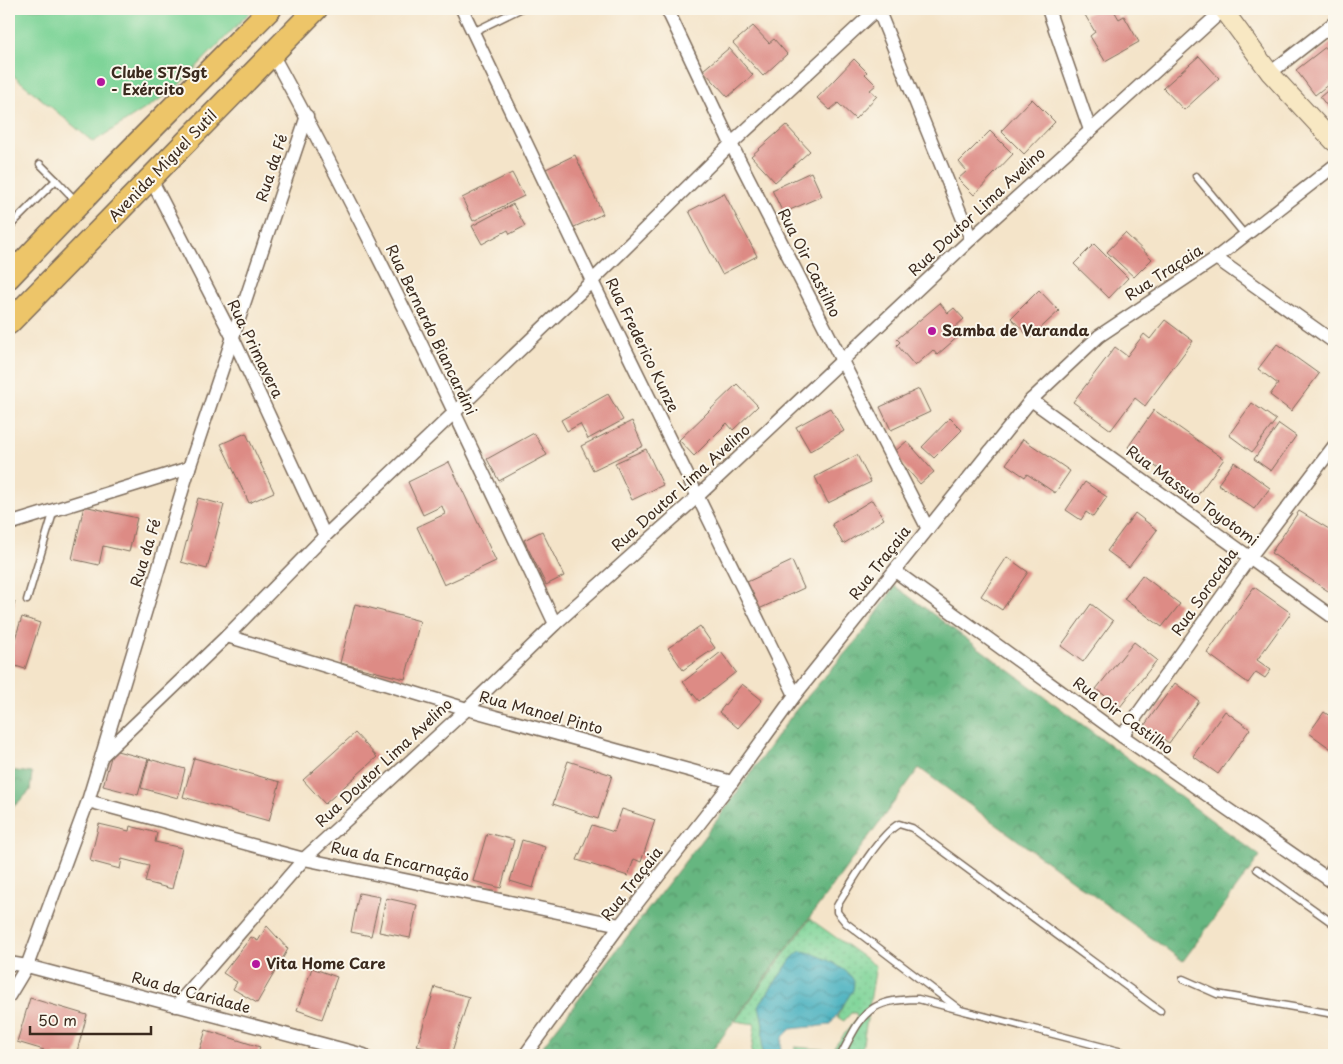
<svg xmlns="http://www.w3.org/2000/svg" width="1343" height="1064" font-family="'Playpen Sans',sans-serif">
<style>
.green{fill:url(#green-dots);stroke:#5c7f5b}
.forest{fill:url(#forest-crowns);stroke:#50704f}
.pitch{fill:#7ed498;stroke:#5c7f5b}
.water{fill:url(#water-waves);stroke:#3d6c6e}
.building{fill:#dd8b85}
.lines{fill:none;stroke-linecap:round;stroke-linejoin:round}
.lane-casing{stroke:#7c6b5a;stroke-width:9}
.street-casing{stroke:#7c6b5a;stroke-width:15}
.secondary-casing{stroke:#7c6b5a;stroke-width:20}
.highway-casing{stroke:#7c6b5a;stroke-width:25}
.lane{stroke:#fff;stroke-width:6}
.street{stroke:#fff;stroke-width:12}
.secondary{stroke:#f8e8c3;stroke-width:18}
.highway{stroke:#edc569;stroke-width:22}
.poi-dot{fill:#b5179e;stroke:#fbf7ec;stroke-width:2}
.labels{text-anchor:middle;stroke-width:4;stroke-linejoin:round;paint-order:stroke}
.poi-label{font-size:15px;font-weight:bold;fill:#3b2a1e;stroke:#fbf7ec;text-anchor:start}
.street-label{font-size:15px;fill:#3b2a1e;stroke:#fbf7ec}
</style>
<defs>
<pattern id="green-dots" width="8" height="8" patternUnits="userSpaceOnUse" patternTransform="scale(1.25)"><rect width="8" height="8" fill="#7ed498"/><path d="M2 2h.1M6 6h.1" fill="none" stroke="#6eb683" stroke-width="1.8" stroke-linecap="round"/></pattern>
<pattern id="forest-crowns" width="20" height="18" patternUnits="userSpaceOnUse" patternTransform="scale(1.25)"><rect width="20" height="18" fill="#66b680"/><path d="M2 6a3 3 0 1 1 6 0M12 15a3 3 0 1 1 6 0" fill="none" stroke="#559468"/></pattern>
<pattern id="water-waves" width="16" height="10" patternUnits="userSpaceOnUse" patternTransform="scale(1.25)"><rect width="16" height="10" fill="#3fadbd"/><path d="M0 5q4-4 8 0t8 0" fill="none" stroke="#368d99"/></pattern>
</defs>
<rect width="100%" height="100%" fill="#fbf7ec"/>
<filter id="ink" filterUnits="userSpaceOnUse"><feTurbulence type="fractalNoise" baseFrequency=".02" numOctaves="2"/><feDisplacementMap in="SourceGraphic" scale="10" xChannelSelector="R" yChannelSelector="G"/><feConvolveMatrix kernelMatrix="1 2 1 2 8 2 1 2 1" color-interpolation-filters="sRGB"/></filter>
<filter id="wash" filterUnits="userSpaceOnUse"><feTurbulence type="fractalNoise" baseFrequency=".0096" numOctaves="4" result="noise"/><feDisplacementMap in="SourceGraphic" scale="20" xChannelSelector="R" yChannelSelector="G"/><feGaussianBlur stdDeviation="1.12" result="paint"/><feColorMatrix in="noise" values="0 0 0 0 0 0 0 0 0 0 0 0 0 0 0 0 0 1.4 0 .05"/><feComposite in="paint" operator="in"/></filter>
<g filter="url(#wash)">
<rect width="100%" height="100%" fill="#f4e4c9"/>
<path class="green" d="M810,919L876,966L861,1055H794L795,1047L832,1050L857,1018L856,1013H851L844,1021L837,1017L854,986L838,966L806,952L792,958L759,1005L763,1024L762,1055H751L755,1024L735,1021Z"/>
<g class="forest">
<path d="M895,586L1260,856L1183,961L919,768L709,1055H536L720,816L795,711L867,628Z"/>
<path d="M9,770L32,773L30,791L10,810L9,819Z"/>
</g>
<path class="pitch" d="M9,9H253L173,91L93,142L9,72Z"/>
<path class="water" d="M800,951C813,951 851,969 854,982L853,990L830,1025L791,1029L782,1038L780,1055H762L763,1024L759,1005L792,958Z"/>
<g id="blocks">
<g class="building">
<path d="M1097,9H1113L1119,19L1124,16L1139,42L1105,61L1090,36L1095,32L1085,15Z"/>
<path d="M753,26L769,43L774,39L787,54L763,76L733,43Z"/>
<path d="M1332,42L1334,45V80L1315,95L1296,70Z"/>
<path d="M729,48L753,75L728,97L703,70Z"/>
<path d="M1199,56L1219,78L1184,110L1163,88Z"/>
<path d="M854,59L867,72L865,74L876,85L870,90L877,96L855,119L838,103L830,110L817,98Z"/>
<path d="M1334,85V115L1320,97Z"/>
<path d="M1032,99L1055,122L1024,154L1001,131Z"/>
<path d="M786,125L810,151L775,182L751,156Z"/>
<path d="M990,131L1013,154L974,195L958,179L967,171L959,162Z"/>
<path d="M575,155L603,214L572,228L544,170Z"/>
<path d="M811,172L822,196L783,213L772,190Z"/>
<path d="M512,173L524,196L473,221L462,198Z"/>
<path d="M724,193L757,256L722,274L689,211Z"/>
<path d="M513,204L525,226L510,234L508,230L482,244L472,226Z"/>
<path d="M1125,233L1152,259L1134,277L1107,252Z"/>
<path d="M1094,244L1128,278L1109,298L1074,264Z"/>
<path d="M1039,290L1059,311L1030,338L1011,318Z"/>
<path d="M940,303L948,313L954,308L964,319L954,328L960,335L937,355L933,350L915,366L897,345L900,342L897,339Z"/>
<path d="M1165,320L1193,341L1145,406L1135,398L1111,430L1073,402L1115,347L1127,356L1144,334L1150,339Z"/>
<path d="M1277,344L1319,374L1291,411L1270,395L1278,384L1258,369Z"/>
<path d="M737,384L758,406L733,430L727,423L694,456L679,440Z"/>
<path d="M919,389L930,412L891,430L880,407Z"/>
<path d="M608,394L623,420L588,439L580,424L567,431L561,420Z"/>
<path d="M1252,403L1276,420L1252,452L1229,435Z"/>
<path d="M830,408L844,431L810,451L796,427Z"/>
<path d="M1154,410L1224,459L1197,496L1128,447Z"/>
<path d="M950,418L962,430L934,458L922,447Z"/>
<path d="M632,421L643,446L593,470L581,446Z"/>
<path d="M1279,424L1296,436L1271,471L1254,459Z"/>
<path d="M246,433L274,492L249,503L221,444Z"/>
<path d="M534,433L547,455L499,481L487,459Z"/>
<path d="M1023,439L1070,471L1055,493L1027,474L1025,477L1006,464Z"/>
<path d="M907,441L934,472L920,484L893,453Z"/>
<path d="M646,449L663,485L632,500L615,463Z"/>
<path d="M857,455L871,482L828,503L815,477Z"/>
<path d="M449,462L496,561L444,585L417,527L445,514L442,506L423,515L408,482Z"/>
<path d="M1234,462L1270,488L1254,509L1218,484Z"/>
<path d="M1085,482L1107,497L1093,517L1086,512L1081,520L1066,510Z"/>
<path d="M198,498L224,505L207,569L181,562Z"/>
<path d="M872,500L884,519L843,544L832,524Z"/>
<path d="M84,506L137,518L129,552L103,546L99,565L72,559Z"/>
<path d="M1299,511L1334,532V595L1271,553Z"/>
<path d="M1135,513L1157,530L1129,567L1107,551Z"/>
<path d="M542,531L564,576L546,585L524,540Z"/>
<path d="M1007,557L1028,572L1002,610L981,596Z"/>
<path d="M792,561L804,588L759,609L747,582Z"/>
<path d="M1142,575L1180,604L1162,627L1124,599Z"/>
<path d="M1254,587L1291,613L1257,660L1271,670L1265,678L1256,672L1248,683L1207,653Z"/>
<path d="M9,599L15,602L9,620Z"/>
<path d="M355,604L420,621L405,679L340,663Z"/>
<path d="M1091,604L1113,621L1083,662L1061,646Z"/>
<path d="M22,617L40,623L25,669L9,664V657Z"/>
<path d="M700,626L715,648L683,670L668,648Z"/>
<path d="M1134,642L1157,660L1120,707L1096,689Z"/>
<path d="M721,652L736,672L699,701L683,682Z"/>
<path d="M1175,683L1199,701L1169,743L1144,726Z"/>
<path d="M742,684L762,700L738,728L719,712Z"/>
<path d="M1225,711L1250,729L1218,774L1193,756Z"/>
<path d="M1324,712L1334,719V751L1309,733Z"/>
<path d="M355,733L377,757L325,804L303,780Z"/>
<path d="M113,750L148,759L138,795L103,786Z"/>
<path d="M194,758L280,782L269,821L183,797Z"/>
<path d="M149,759L185,769L178,798L141,788Z"/>
<path d="M568,761L612,775L598,819L553,804Z"/>
<path d="M622,809L655,820L641,862L634,859L628,876L577,860L592,825L614,832Z"/>
<path d="M99,824L129,831L130,826L157,833L155,842L182,848L172,889L145,882L149,866L122,859L120,869L90,861Z"/>
<path d="M487,833L514,840L501,888L473,881Z"/>
<path d="M522,840L545,847L533,888L510,881Z"/>
<path d="M359,893L380,897L371,936L351,932Z"/>
<path d="M386,898L417,905L410,938L379,932Z"/>
<path d="M267,926L288,949L257,1003L233,989L237,982L223,973L251,937L258,941Z"/>
<path d="M312,968L337,977L322,1019L297,1010Z"/>
<path d="M435,987L469,997L451,1055L417,1046Z"/>
<path d="M30,998L87,1015L76,1055H42L44,1050L17,1042Z"/>
<path d="M206,1030L260,1047L257,1055H198Z"/>
</g>
</g>
</g>
<g filter="url(#ink)">
<use href="#blocks" fill-opacity="0" stroke="#7c6b5a" stroke-width="1"/>
<g class="lines">
<defs>
<g id="lane">
<path d="M473,32L520,9"/>
<path d="M40,164L56,180"/>
<path d="M1196,176L1245,235"/>
<path d="M9,227L56,180L76,201"/>
<path d="M9,250L20,262"/>
<path d="M27,600L54,510"/>
<path d="M1257,869L1334,924"/>
<path d="M1183,979L1217,994L1334,1014"/>
<path d="M959,1009L846,923L837,912V906C850,885 879,834 899,824L912,828L1160,1011"/>
<path d="M841,1055C863,1013 867,1000 918,999L1134,1055"/>
</g>
<g id="street">
<path d="M462,9L592,281L795,695"/>
<path d="M667,9L731,144L928,529"/>
<path d="M878,9L971,239"/>
<path d="M1048,9L1090,130"/>
<path d="M272,54C374,240 464,432 555,624"/>
<path d="M1270,73L1334,23"/>
<path d="M151,179L233,338L325,536"/>
<path d="M1216,258L1334,342"/>
<path d="M1031,400L1334,618"/>
<path d="M9,524L189,468"/>
<path d="M895,571L1122,736L1334,883"/>
<path d="M227,636L467,709L732,782"/>
<path d="M1122,736L1250,557L1334,446"/>
<path d="M102,756L227,636L325,536L592,281L731,144L877,9"/>
<path d="M88,801L304,859L620,925"/>
<path d="M1327,878L1334,866"/>
<path d="M9,963L27,966L364,1055"/>
<path d="M9,996L27,966L88,801L189,468L307,116"/>
<path d="M176,1006L304,859L467,709L555,624L698,496L971,239L1223,10"/>
<path d="M525,1055L620,925L732,782L795,695L1031,400L1099,336L1216,258L1334,166"/>
</g>
<path id="secondary" d="M1223,9L1270,73L1334,142"/>
<g id="highway">
<path d="M9,277L117,164L270,9"/>
<path d="M9,323L316,9"/>
</g>
</defs>
<use href="#lane" class="lane-casing"/>
<use href="#street" class="street-casing"/>
<use href="#secondary" class="secondary-casing"/>
<use href="#highway" class="highway-casing"/>
<use href="#lane" class="lane"/>
<use href="#street" class="street"/>
<use href="#secondary" class="secondary"/>
<use href="#highway" class="highway"/>
</g>
</g>
<g class="poi-dot">
<circle cx="101" cy="82" r="5"/>
<circle cx="932" cy="331" r="5"/>
<circle cx="256" cy="964" r="5"/>
</g>
<g class="labels">
<g class="poi-label">
<text x="111" y="78">Clube ST/Sgt<tspan x="111" dy="17">- Exército</tspan></text>
<text x="942" y="336">Samba de Varanda</text>
<text x="266" y="969">Vita Home Care</text>
</g>
<g class="street-label">
<text transform="translate(163 166) rotate(-46)" y="5">Avenida Miguel Sutil</text>
<text transform="translate(272 168) rotate(-72)" y="5">Rua da Fé</text>
<text transform="translate(977 212) rotate(-43)" y="5">Rua Doutor Lima Avelino</text>
<text transform="translate(809 263) rotate(63)" y="5">Rua Oir Castilho</text>
<text transform="translate(1164 273) rotate(-33)" y="5">Rua Traçaia</text>
<text transform="translate(431 330) rotate(64)" y="5">Rua Bernardo Biancardini</text>
<text transform="translate(642 345) rotate(64)" y="5">Rua Frederico Kunze</text>
<text transform="translate(255 349) rotate(64)" y="5">Rua Primavera</text>
<text transform="translate(681 488) rotate(-42)" y="5">Rua Doutor Lima Avelino</text>
<text transform="translate(1192 496) rotate(36)" y="5">Rua Massuo Toyotomi</text>
<text transform="translate(146 553) rotate(-73)" y="5">Rua da Fé</text>
<text transform="translate(880 563) rotate(-52)" y="5">Rua Traçaia</text>
<text transform="translate(1205 592) rotate(-55)" y="5">Rua Sorocaba</text>
<text transform="translate(541 713) rotate(15)" y="5">Rua Manoel Pinto</text>
<text transform="translate(1123 716) rotate(36)" y="5">Rua Oir Castilho</text>
<text transform="translate(384 763) rotate(-43)" y="5">Rua Doutor Lima Avelino</text>
<text transform="translate(400 862) rotate(12)" y="5">Rua da Encarnação</text>
<text transform="translate(632 884) rotate(-52)" y="5">Rua Traçaia</text>
<text transform="translate(191 993) rotate(15)" y="5">Rua da Caridade</text>
</g>
</g>
<rect width="1343" height="1064" fill="none" stroke="#fbf7ec" stroke-width="30"/>
<path d="M30 1026v8h121v-8" fill="none" stroke="#3b2a1e" stroke-width="2.5"/>
<text x="38" y="1026" font-size="15" fill="#3b2a1e" stroke="#fbf7ec" stroke-width="4" paint-order="stroke">50 m</text>
</svg>
